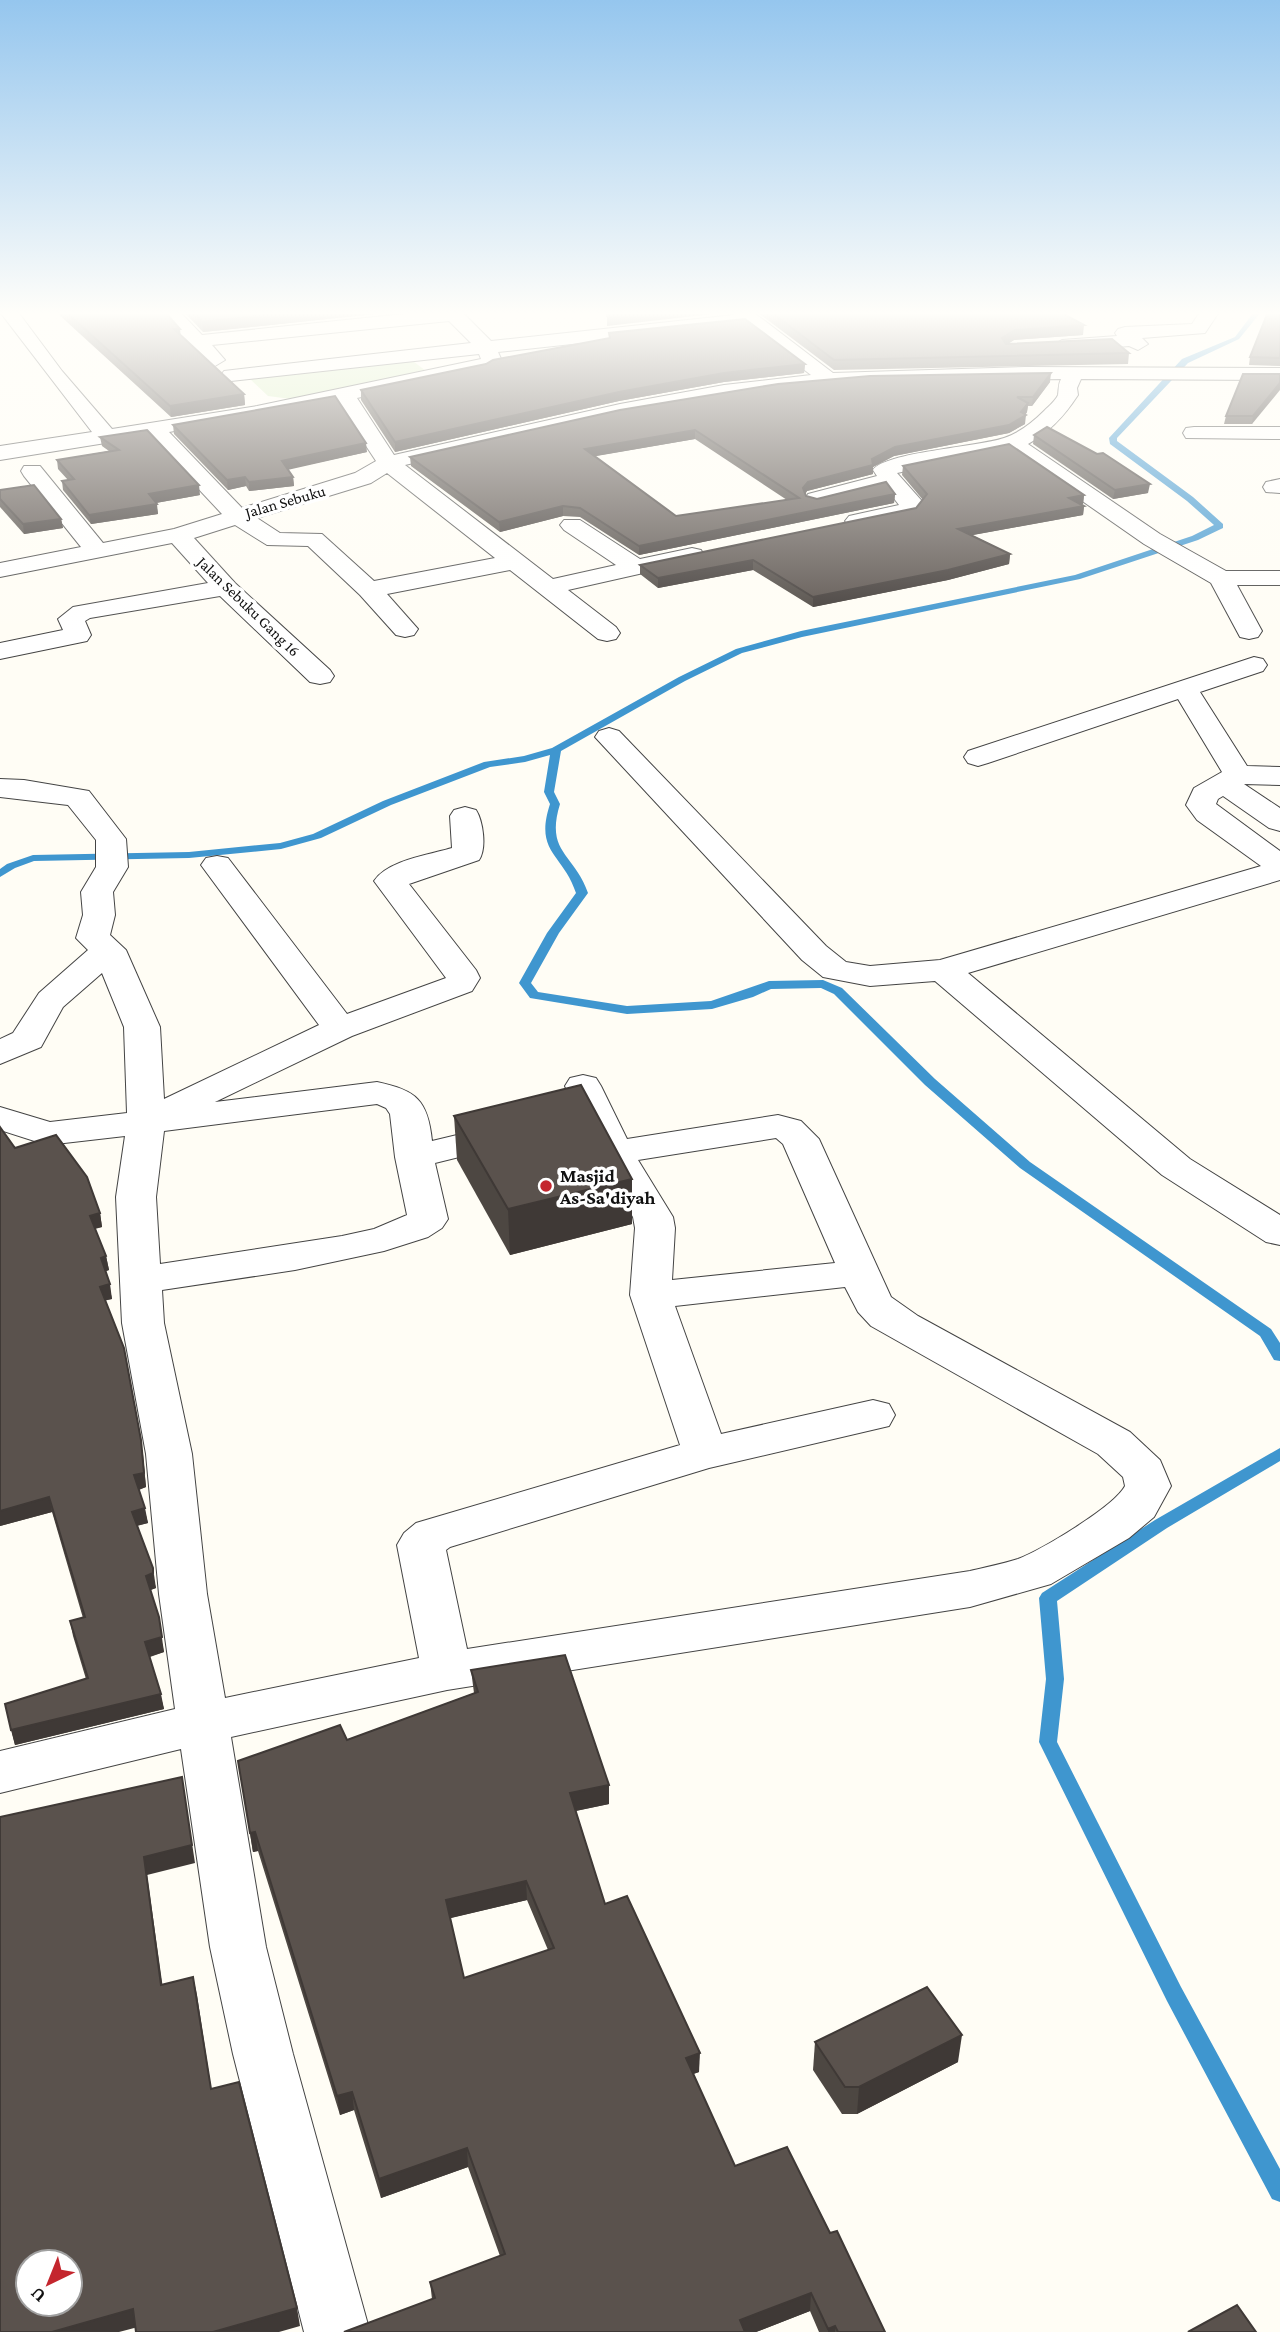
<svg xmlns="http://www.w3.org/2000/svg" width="1280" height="2332" font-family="'Crimson Pro',serif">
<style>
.green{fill:#d5ebbd}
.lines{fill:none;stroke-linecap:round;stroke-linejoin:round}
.stream{fill:#3f96cf;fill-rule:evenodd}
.minor-casing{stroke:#444;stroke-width:2}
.minor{fill:#fff;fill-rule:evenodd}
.wall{fill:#4d4742;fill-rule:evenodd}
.shaded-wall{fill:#3f3936}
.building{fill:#5a524d;stroke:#3f3936;stroke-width:2;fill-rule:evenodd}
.poi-dot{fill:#c4262e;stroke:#fff;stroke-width:2.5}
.labels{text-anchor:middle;stroke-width:7;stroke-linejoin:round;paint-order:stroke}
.far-street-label{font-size:16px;fill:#111;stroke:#fff}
.poi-label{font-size:19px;font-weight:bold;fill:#111;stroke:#fff;text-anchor:start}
</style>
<rect width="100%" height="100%" fill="#fffdf5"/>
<path class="green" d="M409,358L426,371L291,399L268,396L249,378Z"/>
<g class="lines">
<g class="stream">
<path d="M1254,312H1261L1239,339L1188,363L1117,438V441L1193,497L1223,524V528L1198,540L1080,579L802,637L742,653L685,681L561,751L554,792L560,804C545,853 574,853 588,893L559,933L531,983L538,992L627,1006L711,1001L769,981L823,980L842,988L935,1079L1030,1162L1271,1329L1280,1343V1361L1274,1360L1260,1336L1020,1168L925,1085L834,994L821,988L771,989L753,997L712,1009L627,1014L530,998L519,983L547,933L576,893C563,853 534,853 550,804L544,792L550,755L525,762L490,767L391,805L321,838L281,849L189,858L34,861L15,868L0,877V869L7,864L33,855L189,852L280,843L313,834L383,801L484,762L524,756L552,748L679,677L736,649L801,631L1075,575L1192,536L1214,525L1187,501L1110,444L1109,438L1182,359L1235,337Z"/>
<path d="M1280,1448V1461L1167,1528L1057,1601L1064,1679L1057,1742L1181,1987L1280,2169V2202L1272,2199L1167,2001L1039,1742L1046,1679L1039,1598L1042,1593L1155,1520Z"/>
</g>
<defs>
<g id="minor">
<path d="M0,312H18L62,371L112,429L257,406L481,359L479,354L231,381L224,379L221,375L224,371L471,343L449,321L212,345L225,360L215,366L208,364L160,312H180L202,335L423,312H462L491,341L734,315L732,312H753L833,373L1025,367L1280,368V380L1081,379L1077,388L1078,395C1065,415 1050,432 1028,444L1160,534L1226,571H1280V585H1237L1262,631L1258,637L1249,639L1240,637L1211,583L1144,544L1009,450L897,473L921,500L924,505C922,508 919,512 916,514C906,521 860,529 849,526L845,521L849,516L899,505L886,488L816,506L808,504L805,499L808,494L877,476L873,470C885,452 978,447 1004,438C1019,433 1032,423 1044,411C1048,407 1056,400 1058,395C1059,389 1058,385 1061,379L869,382L777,390L620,416L405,465L553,579L616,565L564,530L560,525L564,520H580L640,559L692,548L701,550L704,555L701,560L568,590L616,627L620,633L616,639L607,641L598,639L510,570L387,594L418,629L414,635L405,637L396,635L360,595L308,546L267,545L235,525L194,538L235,583L330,670L334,676L330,682L320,684L310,682L220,596L90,618L85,621L91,635L87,641L0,659V643L63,630L58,619L73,607L208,583L172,543L0,577V563L81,547L24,476L21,471L24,466H40L103,543L174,529L222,514L149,436L0,460V446L92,432ZM746,325L811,375L724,385L620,404L394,455L357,398L486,371L502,361L498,352ZM337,402L376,461L355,473L242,508L169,432ZM387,473L495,558L374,581L322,534L280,533L257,518L371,483Z"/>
<path d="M1200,312H1219L1205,333L1142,338L1148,344L1138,350L1129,346L1062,352L1052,346L1062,340L1117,336L1115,333L1118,329L1125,327L1192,324Z"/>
<path d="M1194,427H1280V439L1186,438L1183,433L1186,428Z"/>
<path d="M1280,479V493L1266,492L1263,487L1266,482Z"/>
<path d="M1254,657L1263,659L1267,665L1263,671L1200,692L1247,766L1280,767V785L1244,784L1280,808V831L1269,828L1223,796L1218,799L1216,804L1280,851V880L968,973L1190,1159L1280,1215V1245L1266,1242L1162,1175L935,981L870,986L823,977L802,960L595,737L599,731L609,728L619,731L826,946L846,962L870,966L940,960L1261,866L1197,820L1186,805L1194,788L1222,772L1178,699L988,763L978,766L968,763L964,757L968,751Z"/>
<path d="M0,779L24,780L89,791L126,839L128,867L113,892L115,915L110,935L126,950L160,1027L164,1099L319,1025L201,865L206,858L217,856L228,858L347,1014L446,978L374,881C388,860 429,855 452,848L450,816L454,810L465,807L476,810C483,821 487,848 479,860L409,884L476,970L480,978L472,991L352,1036L215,1102L377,1082C416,1090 428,1100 432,1141L507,1123L520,1126L526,1134L520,1142L435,1163L448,1219L442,1228L428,1237L384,1251L295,1270L162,1290L164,1323L192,1454L207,1594L225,1698L419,1658L397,1545L404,1533L416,1523L680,1445L630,1295L635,1228L633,1217L595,1152L565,1086L570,1078L583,1075L596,1078L601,1086L627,1139L778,1115L801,1121L819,1139L891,1297L918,1316L1130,1432L1160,1460L1171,1486L1154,1517L1129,1538L1051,1584L970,1607L447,1690L231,1737L266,1947L293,2054L370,2332H304L233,2054L210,1947L181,1749L0,1793V1751L175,1709L159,1594L146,1454L122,1323L116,1197L125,1136L47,1145L0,1130V1107L50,1122L127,1113L124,1027L102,973L63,1007L41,1047L0,1064V1039L13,1033L39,993L88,950L76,938L83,915L81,892L96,867V840L68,805L0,797ZM377,1104L386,1108L390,1114L395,1157L407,1215L374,1229L342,1236L160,1264L156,1197L164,1131ZM776,1138L783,1144L835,1263L672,1280L675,1228L673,1217L638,1160ZM845,1287L858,1312L871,1326L1098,1454L1123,1477L1125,1486C1114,1507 1041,1550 1018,1559C1002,1564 986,1567 970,1571L467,1649L446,1550L450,1547L709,1468L889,1426L895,1415L889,1404L873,1400L721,1434L675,1306Z"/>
</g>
</defs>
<use href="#minor" class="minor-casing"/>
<use href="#minor" class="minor"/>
</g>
<g class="wall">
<path d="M56,312H165L181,336L244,394L245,405L171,417Z"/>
<path d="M184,312H393L203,332Z"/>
<path d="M757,312H964L1083,335L1014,340L1008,344L1129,353L1128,364L834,370Z"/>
<path d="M1280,312V366L1249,365L1250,357Z"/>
<path d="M609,333L805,364L804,373L724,382L619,401L395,452L361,400V390L609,338Z"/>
<path d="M1280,374L1252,424H1224L1226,416Z"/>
<path d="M1050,382L1032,406H1028L1027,412L1025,415V424L1009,433L894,456L873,467V474L807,491L805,494L806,496L817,499L895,494L894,503L639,555L580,517L563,516L500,532L411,466L410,457ZM695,439L787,500L676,516L595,456Z"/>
<path d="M173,425L367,452L288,469L293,477L294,486L249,491L246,486L228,490L174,434Z"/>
<path d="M1034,435L1148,493L1113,499L1033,444Z"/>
<path d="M100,437L200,495L156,503L158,514L91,524L63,490L62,481L68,480L58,469L57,460L109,451L102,446Z"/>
<path d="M903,466L1084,495L1083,504L1081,505L1084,506L1083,515L972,535L1010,554L1009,564L948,580L813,607L753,570L658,588L640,574V565L916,508L923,500L902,475Z"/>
<path d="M0,499L61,519L63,528L24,534L0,507Z"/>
<path d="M454,1116L632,1224L510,1255L457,1160Z"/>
<path d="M15,1148L100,1213L102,1227L95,1229L106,1256L109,1270L106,1271L112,1299L105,1300L143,1454L146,1487L139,1490L148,1523L137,1526L156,1588L150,1590L164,1652L150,1657L164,1709L15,1745L5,1704L86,1679L73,1636L70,1621L83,1618L52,1512L0,1526Z"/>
<path d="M471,1670L609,1785V1804L576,1811L605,1904L699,2072L693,2074L735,2166L830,2233L885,2332H819L810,2311L756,2332H344L432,2299L430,2282L500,2256L468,2167L381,2198L354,2110L340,2115L258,1851L253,1852L238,1761L347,1740L474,1693ZM527,1900L548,1950L464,1978L450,1918Z"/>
<path d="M815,2042L958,2062L857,2114H842L813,2070Z"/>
</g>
<g class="shaded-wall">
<path d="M296,312H393L203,332L202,322Z"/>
<path d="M639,312H730L607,326V316Z"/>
<path d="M1084,325L1083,335L1014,340L1001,348L1002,338L1015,330Z"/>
<path d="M174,329H180L181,339Z"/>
<path d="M805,364L804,373L724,382L619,401L395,452V442L619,392L724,373Z"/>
<path d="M1051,373L1050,382L1032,406L1033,397Z"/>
<path d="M1280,383V390L1252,424L1253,416Z"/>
<path d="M244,394L245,405L171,417L170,406Z"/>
<path d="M1028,403L1027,412L1024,417L1026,415L1025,424L1009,433L894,456L873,467V474L807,491L803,498V488L808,482L872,459L895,447L1021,412Z"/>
<path d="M695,430V439L585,458V449Z"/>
<path d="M366,443L367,452L283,471L282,461Z"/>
<path d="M245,477L246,486L228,490L227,480Z"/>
<path d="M293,477L294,486L249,491V482Z"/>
<path d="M1150,484L1148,493L1113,499L1115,490Z"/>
<path d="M199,485L200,495L150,504L149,494Z"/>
<path d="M895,494L894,503L639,555V546Z"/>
<path d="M1084,495L1083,504L1068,507L1069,498Z"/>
<path d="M157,504L158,514L91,524L89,515Z"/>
<path d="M563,506V516L500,532L499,522Z"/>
<path d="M1084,506L1083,515L957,538L958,529Z"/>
<path d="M61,519L63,528L24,534L23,524Z"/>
<path d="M1010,554L1009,564L948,580L813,607V597Z"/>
<path d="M753,560V570L658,588V578Z"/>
<path d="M632,1179V1224L510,1255L508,1209Z"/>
<path d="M100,1213L102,1227L92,1229L90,1216Z"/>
<path d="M106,1256L109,1270L103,1272L101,1258Z"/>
<path d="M110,1284L112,1299L103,1301L100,1287Z"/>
<path d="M141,1440L146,1487L137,1490L134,1475Z"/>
<path d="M49,1497L52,1512L0,1526V1511Z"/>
<path d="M145,1508L148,1523L135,1526L132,1512Z"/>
<path d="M153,1568L156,1588L148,1591L146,1576Z"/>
<path d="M159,1617L164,1652L148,1657L145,1642Z"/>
<path d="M161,1694L164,1709L15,1745L11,1730Z"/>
<path d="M182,1777L195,1863L147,1875L165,2003L161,1985L144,1857Z"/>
<path d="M609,1785V1804L570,1812V1793Z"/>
<path d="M255,1832L258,1851L253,1852L250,1833Z"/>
<path d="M526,1881L527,1900L447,1919L446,1900Z"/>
<path d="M193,1977L197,1995L214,2107L211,2089Z"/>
<path d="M962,2035L958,2062L857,2114L859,2087Z"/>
<path d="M700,2053L699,2072L685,2077L686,2058Z"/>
<path d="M352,2092L354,2110L340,2115L337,2096Z"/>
<path d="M467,2148L468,2167L381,2198L379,2179Z"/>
<path d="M811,2293L810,2311L756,2332H740V2320Z"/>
<path d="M297,2308L300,2326L279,2332H213Z"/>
<path d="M133,2309L138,2327L119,2332H52Z"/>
<path d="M835,2326V2332H828V2329Z"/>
</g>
<g class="building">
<path d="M66,312H165L180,329H174L244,394L170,406Z"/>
<path d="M193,312H296L202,322Z"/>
<path d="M606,312H639L607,316Z"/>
<path d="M771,312H1060L1084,325L1015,330L1002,338L1006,344L1112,339L1129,353L834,360Z"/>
<path d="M1268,312H1280V358L1250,357Z"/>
<path d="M745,319L805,364L724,373L619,392L395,442L361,390L486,364L493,360L610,338L609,333Z"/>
<path d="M1051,373L1033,397H1017L1028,403L1021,412L1026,415L1009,425L895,447L872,459L873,465L808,482L803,488L806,496L817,499L886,482L895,494L639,546L580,508L563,506L499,522L410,457L620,410L778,384L870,376ZM695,430L799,498L676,516L585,449Z"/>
<path d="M1243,374H1280V383L1253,416H1226Z"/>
<path d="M335,396L366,443L282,461L293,477L249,482L245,477L227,480L173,425Z"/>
<path d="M1047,427L1097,454L1103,453L1150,484L1115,490L1034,435Z"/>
<path d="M147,430L199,485L149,494L157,504L89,515L62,481L74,479L57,460L119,450L100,437Z"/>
<path d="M1009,444L1084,495L1069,498L1084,506L958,529L1010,554L948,570L813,597L753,560L658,578L640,565L916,508L927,494L903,466Z"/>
<path d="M34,485L61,519L23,524L0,499V490Z"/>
<path d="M581,1085L632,1179L508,1209L454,1116Z"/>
<path d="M0,1127L15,1148L56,1135L87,1177L100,1213L90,1216L106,1256L101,1258L110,1284L100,1287L124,1348L141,1440L144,1473L134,1475L145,1508L132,1512L153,1568V1573L146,1576L159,1617L162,1637L145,1642L161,1694L11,1730L5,1704L88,1678L70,1621L85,1617L49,1497L0,1511Z"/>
<path d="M565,1655L609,1785L570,1793L605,1904L627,1896L700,2053L686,2058L735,2166L787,2147L830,2233L837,2231L885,2332H838L835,2326L828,2329L811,2293L740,2320L745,2332H344L435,2298L430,2282L505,2254L467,2148L379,2179L352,2092L337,2096L255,1832L250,1833L238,1761L340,1725L347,1740L478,1692L471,1670ZM526,1881L554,1948L464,1978L446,1900Z"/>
<path d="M182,1777L192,1845L144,1857L161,1985L193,1977L211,2089L239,2082L297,2308L213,2332H136L133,2309L52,2332H0V1817ZM28,2262H70V2304H28Z"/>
<path d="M927,1987L962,2035L859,2087H845L815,2042Z"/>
<path d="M1237,2305L1256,2332H1188Z"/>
</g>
<linearGradient id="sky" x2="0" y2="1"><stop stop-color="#95c6ee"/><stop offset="0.49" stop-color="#fffefa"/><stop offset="1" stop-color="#fffefa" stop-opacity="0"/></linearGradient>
<rect width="1280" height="639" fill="url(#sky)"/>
<circle class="poi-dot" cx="546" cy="1186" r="7"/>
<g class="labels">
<g class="far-street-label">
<text transform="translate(285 501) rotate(-16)" y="6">Jalan Sebuku</text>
<text transform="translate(249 606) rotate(44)" y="6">Jalan Sebuku Gang 16</text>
</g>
<g class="poi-label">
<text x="560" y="1182">Masjid<tspan x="560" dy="22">As-Sa'diyah</tspan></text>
</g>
</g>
<g transform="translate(49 2283) rotate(223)"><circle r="33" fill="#ffffff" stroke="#a0a0a0" stroke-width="2"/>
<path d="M0-5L12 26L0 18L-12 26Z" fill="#c4262e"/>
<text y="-10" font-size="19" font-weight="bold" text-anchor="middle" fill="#111111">U</text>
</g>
</svg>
